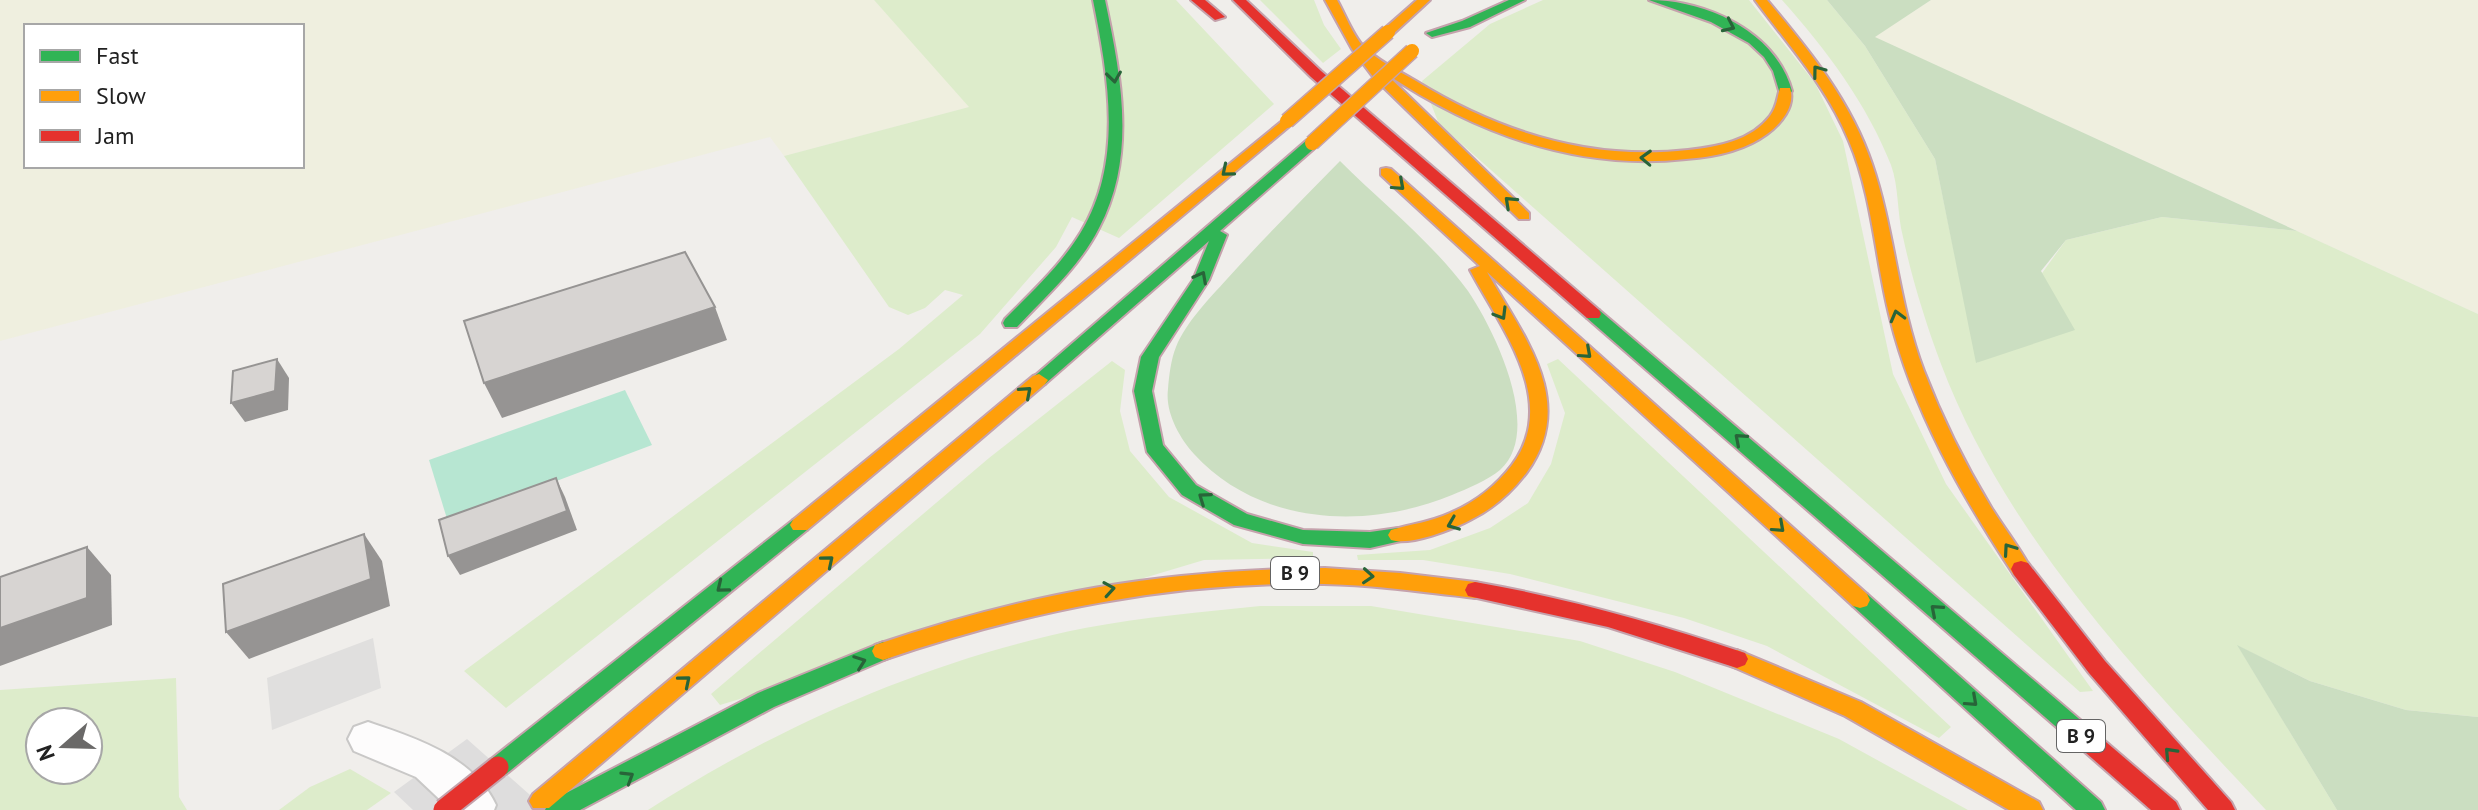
<svg xmlns="http://www.w3.org/2000/svg" width="2478" height="810" font-family="'PT Sans',sans-serif">
<style>
.farmland{fill:#efefdf;fill-rule:evenodd}
.grass{fill:#ddeccb;fill-rule:evenodd}
.forest{fill:#cbdec1}
.pitch{fill:#b7e6d2}
.parking{fill:#e0dfde}
.pier{fill:#dedddd}
.lines{fill:none;stroke-linecap:round;stroke-linejoin:round}
.street-casing{stroke:#c9c8c7;stroke-width:4}
.fast-casing{stroke:#c5a2ac;stroke-width:4}
.slow-casing{stroke:#c5a2ac;stroke-width:4}
.jam-casing{stroke:#c5a2ac;stroke-width:4}
.street{fill:#fdfcfc;fill-rule:evenodd}
.fast{fill:#30b455;fill-rule:evenodd}
.slow{fill:#ff9f0a;fill-rule:evenodd}
.jam{fill:#e5322d;fill-rule:evenodd}
.slow-bridge-casing{stroke:#c5a2ac;stroke-width:17;stroke-linecap:butt}
.jam-bridge-casing{stroke:#c5a2ac;stroke-width:25;stroke-linecap:butt}
.slow-bridge{stroke:#ff9f0a;stroke-width:14}
.jam-bridge{stroke:#e5322d;stroke-width:21}
.shaded-wall{fill:#969493}
.building{fill:#d7d4d2;stroke:#969493;stroke-width:2}
.oneway{stroke:#286439}
.labels{text-anchor:middle;stroke-width:8;stroke-linejoin:round;paint-order:stroke}
.shield{fill:#fff;stroke:#646464;stroke-width:2}
.shield-label{font-size:20px;font-weight:bold;fill:#222}
</style>
<rect width="100%" height="100%" fill="#f0eeeb"/>
<g class="farmland">
<path d="M0,0H874L970,107L784,156L770,137L0,341ZM26,26H302V166H26Z"/>
<path d="M1931,0H2478V314L1874,37Z"/>
</g>
<g class="grass">
<path d="M874,0H1176L1274,104L1119,238L1072,217L1056,247L980,334L506,708L464,671L899,349L963,295L945,290L925,308L908,315L889,307L784,156L969,107Z"/>
<path d="M1260,0H1314L1324,25L1341,49L1323,63Z"/>
<path d="M1543,0H1749L1815,83L1843,141L1893,374L1946,484L2093,691L2080,692L1439,124L1422,81L1490,24Z"/>
<path d="M1782,0H1827L1865,46L1935,159L1977,363L2066,240L2162,217L2297,231L2478,314V717L2406,710L2310,681L2238,646L2337,810H2266C2141,677 2007,538 1941,364C1926,324 1912,279 1903,237C1897,214 1899,187 1891,165C1867,104 1826,49 1782,0Z"/>
<path d="M1558,359L1951,727L1939,738L1767,646L1684,618L1510,574L1423,560H1358L1357,555L1430,550L1490,528L1528,503L1551,464L1565,413L1547,364Z"/>
<path d="M1112,361L1125,370L1120,411L1130,451L1169,497L1252,543L1313,552V558L1204,560L720,705L711,694L989,458Z"/>
<path d="M1260,606H1371L1580,641L1675,672L1839,739L1968,810H648C780,725 930,659 1085,628C1143,617 1202,612 1260,606Z"/>
<path d="M176,678L179,797L187,810H0V690ZM40,722H88V770H40Z"/>
<path d="M350,769L391,793L367,810H279L310,787Z"/>
</g>
<g class="forest">
<path d="M1827,0H1931L1875,37L2297,231L2162,217L2066,240L2041,271L2075,330L1976,363L1935,159L1865,46Z"/>
<path d="M1340,161C1382,203 1433,243 1468,291C1494,329 1544,431 1500,470C1488,480 1467,489 1452,495C1367,530 1260,526 1194,454C1179,437 1165,412 1168,389C1169,376 1171,359 1176,347C1186,322 1209,299 1227,279C1263,239 1302,200 1340,161Z"/>
<path d="M2237,645L2310,681L2406,710L2478,717V810H2337Z"/>
</g>
<path class="pitch" d="M625,390L652,445L448,522L429,460Z"/>
<path class="parking" d="M373,638L381,688L272,730L267,678Z"/>
<path class="pier" d="M467,739L547,810H413L394,792Z"/>
<g class="lines">
<defs>
<path id="street" d="M368,722C415,738 473,756 496,805L494,810H451L416,777L354,751L348,739L354,727Z"/>
<g id="fast">
<path d="M1093,0H1105C1121,76 1137,156 1099,228C1080,266 1046,296 1017,327H1005L1003,323L1005,319C1032,292 1061,265 1081,232C1124,161 1108,76 1093,0Z"/>
<path d="M1509,0H1525L1470,27L1432,37L1426,33L1462,21Z"/>
<path d="M1649,0C1707,0 1776,32 1792,91L1790,94H1780L1773,71L1764,57L1749,43L1711,22Z"/>
<path d="M1312,139L1319,143L1317,146L1220,231L1227,235L1209,280L1159,357L1152,391L1163,445L1196,485L1247,514L1303,530L1370,532L1398,528L1405,530L1408,535L1405,540L1370,548L1303,544L1234,525L1182,495L1147,452L1134,391L1141,357L1193,280L1209,241L1045,384L1039,386L1030,380L1307,140Z"/>
<path d="M1593,309L1599,310L2085,724L2088,731L2085,738L2077,741L2069,738L1587,318L1585,314Z"/>
<path d="M800,518L807,520L810,525L807,530L506,774L498,777L490,774L486,767L490,760L793,520Z"/>
<path d="M1860,592L1867,594L2101,802L2105,810H2076L1853,606L1850,600L1853,594Z"/>
<path d="M883,642L891,645L894,651L891,657L774,707L580,810H545L549,802L758,693Z"/>
</g>
<g id="slow">
<path d="M1325,0H1337C1345,14 1353,36 1364,47C1378,61 1399,71 1416,81C1499,132 1589,161 1688,150C1717,147 1751,141 1770,116C1777,107 1777,98 1780,88H1790C1796,106 1781,124 1767,134C1744,151 1713,157 1686,159C1576,171 1475,133 1385,73L1529,213V219H1519L1374,78L1352,49Z"/>
<path d="M1417,0H1430L1392,35H1384V29Z"/>
<path d="M1755,0H1767C1809,50 1851,101 1872,164C1895,231 1898,303 1924,371C1942,418 1965,464 1991,507C2004,528 2020,548 2031,569L2028,575L2021,577L2014,575C1962,496 1913,411 1890,318C1875,260 1873,197 1849,141C1827,87 1789,46 1755,0Z"/>
<path d="M1287,117L1292,118V124L807,530H793L790,525L793,520Z"/>
<path d="M1386,168L1391,169L1867,594L1870,600L1867,606L1860,608L1853,606L1487,272C1523,336 1578,401 1527,472C1512,492 1494,508 1472,519C1454,529 1411,546 1391,540L1388,535L1391,530C1411,524 1431,522 1450,513C1474,503 1496,486 1512,465C1560,401 1501,328 1470,270L1480,266L1381,175V169Z"/>
<path d="M1039,374L1048,380L1045,384L549,808H533L529,801L533,794L1033,376Z"/>
<path d="M1325,568L1400,573L1475,582L1482,584L1485,590L1482,596L1475,598C1425,592 1374,585 1324,584C1171,581 1027,611 883,660L875,657L872,651L875,645C1031,592 1160,570 1325,568Z"/>
<path d="M1737,650L1861,702L2039,802L2043,810H2009L1845,716L1729,665L1726,659L1729,653Z"/>
</g>
<g id="jam">
<path d="M1191,0H1205L1225,17L1215,20Z"/>
<path d="M1233,0H1246L1321,71L1599,310L1601,314L1599,318H1587L1311,77Z"/>
<path d="M2021,561L2028,563L2105,661L2231,802L2235,810H2208L2089,673L2014,575L2011,569L2014,563Z"/>
<path d="M1475,582C1567,598 1656,623 1745,653L1748,659L1745,665L1737,668L1608,627L1468,596L1465,590L1468,584Z"/>
<path d="M2077,721L2085,724L2176,802L2180,810H2151L2069,738L2066,731L2069,724Z"/>
</g>
</defs>
<use href="#street" class="street-casing"/>
<use href="#fast" class="fast-casing"/>
<use href="#slow" class="slow-casing"/>
<use href="#jam" class="jam-casing"/>
<use href="#street" class="street"/>
<use href="#fast" class="fast"/>
<use href="#slow" class="slow"/>
<use href="#jam" class="jam"/>
<defs>
<g id="slow-bridge">
<path d="M1287,121L1388,32"/>
<path d="M1312,143L1412,51"/>
</g>
<path id="jam-bridge" d="M444,810L498,767"/>
</defs>
<use href="#slow-bridge" class="slow-bridge-casing"/>
<use href="#jam-bridge" class="jam-bridge-casing"/>
<use href="#slow-bridge" class="slow-bridge"/>
<use href="#jam-bridge" class="jam-bridge"/>
</g>
<g class="shaded-wall">
<path d="M715,307L727,340L502,418L484,383Z"/>
<path d="M277,359L289,378L288,410L245,422L231,403Z"/>
<path d="M556,478L565,497L577,530L460,575L448,556Z"/>
<path d="M364,534L382,561L390,606L249,659L226,632Z"/>
<path d="M87,547L111,575L112,625L0,666V628Z"/>
</g>
<g class="building">
<path d="M685,252L715,307L484,383L464,321Z"/>
<path d="M277,359L275,391L231,403L233,371Z"/>
<path d="M556,478L567,511L448,556L439,520Z"/>
<path d="M364,534L371,579L226,632L223,584Z"/>
<path d="M87,547V598L0,628V577Z"/>
</g>
<defs><path id="oneway-chevron" d="M-2-3.5L2.5 0L-2 3.5" fill="none" stroke-width="1.6" stroke-linecap="round" stroke-linejoin="round" transform="scale(2)"/></defs>
<g class="oneway">
<use href="#oneway-chevron" transform="translate(1729 26) rotate(25)"/>
<use href="#oneway-chevron" transform="translate(1818 71) rotate(-127)"/>
<use href="#oneway-chevron" transform="translate(1114 77) rotate(82)"/>
<use href="#oneway-chevron" transform="translate(1646 158) rotate(-178)"/>
<use href="#oneway-chevron" transform="translate(1227 171) rotate(140)"/>
<use href="#oneway-chevron" transform="translate(1399 185) rotate(42)"/>
<use href="#oneway-chevron" transform="translate(1510 202) rotate(-137)"/>
<use href="#oneway-chevron" transform="translate(1201 277) rotate(-62)"/>
<use href="#oneway-chevron" transform="translate(1501 314) rotate(59)"/>
<use href="#oneway-chevron" transform="translate(1897 316) rotate(-105)"/>
<use href="#oneway-chevron" transform="translate(1586 353) rotate(42)"/>
<use href="#oneway-chevron" transform="translate(1026 392) rotate(-41)"/>
<use href="#oneway-chevron" transform="translate(1740 439) rotate(-139)"/>
<use href="#oneway-chevron" transform="translate(1204 498) rotate(-145)"/>
<use href="#oneway-chevron" transform="translate(1453 524) rotate(158)"/>
<use href="#oneway-chevron" transform="translate(1779 527) rotate(42)"/>
<use href="#oneway-chevron" transform="translate(2009 549) rotate(-125)"/>
<use href="#oneway-chevron" transform="translate(828 561) rotate(-40)"/>
<use href="#oneway-chevron" transform="translate(1368 576) rotate(4)"/>
<use href="#oneway-chevron" transform="translate(722 587) rotate(141)"/>
<use href="#oneway-chevron" transform="translate(1109 589) rotate(-9)"/>
<use href="#oneway-chevron" transform="translate(1936 610) rotate(-139)"/>
<use href="#oneway-chevron" transform="translate(860 662) rotate(-20)"/>
<use href="#oneway-chevron" transform="translate(685 681) rotate(-40)"/>
<use href="#oneway-chevron" transform="translate(1972 701) rotate(42)"/>
<use href="#oneway-chevron" transform="translate(2170 753) rotate(-133)"/>
<use href="#oneway-chevron" transform="translate(628 777) rotate(-32)"/>
</g>
<g class="labels">
<g class="shield">
<rect x="1271" y="557" width="48" height="32" rx="6"/>
<rect x="2057" y="720" width="48" height="32" rx="6"/>
</g>
<g class="shield-label">
<text x="1295" y="580">B 9</text>
<text x="2081" y="743">B 9</text>
</g>
</g>
<rect x="24" y="24" width="280" height="144" fill="#ffffff" stroke="#a7a7a7" stroke-width="2"/>
<rect x="40" y="50" width="40" height="12" fill="#30b455" stroke="#a7a7a7" stroke-width="2"/>
<text x="96" y="64" font-size="24" fill="#222222">Fast</text>
<rect x="40" y="90" width="40" height="12" fill="#ff9f0a" stroke="#a7a7a7" stroke-width="2"/>
<text x="96" y="104" font-size="24" fill="#222222">Slow</text>
<rect x="40" y="130" width="40" height="12" fill="#e5322d" stroke="#a7a7a7" stroke-width="2"/>
<text x="96" y="144" font-size="24" fill="#222222">Jam</text>
<g transform="translate(64 746) rotate(250)"><circle r="38" fill="#ffffff" stroke="#a7a7a7" stroke-width="2"/>
<path d="M0-6L14 30L0 20L-14 30Z" fill="#6a6968"/>
<text y="-12" font-size="22" font-weight="bold" text-anchor="middle" fill="#222222">N</text>
</g>
</svg>
